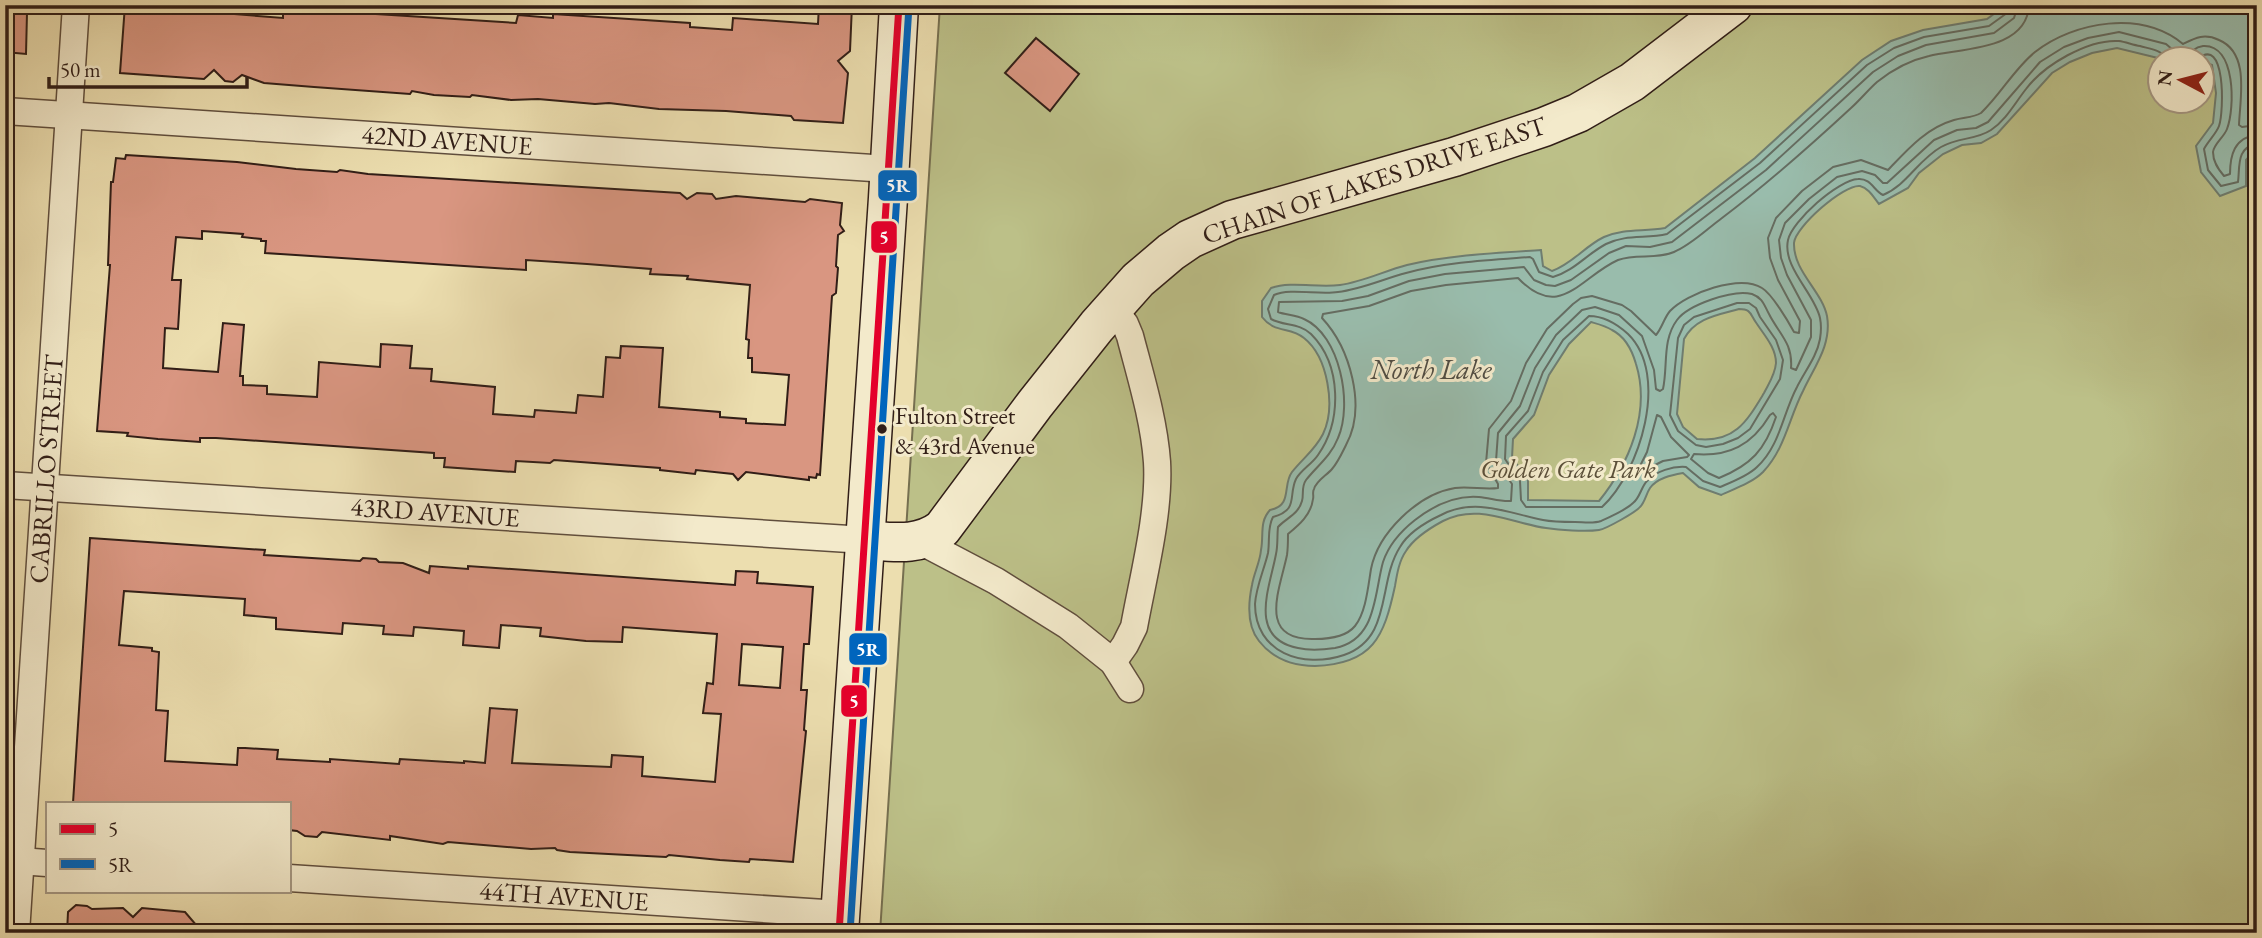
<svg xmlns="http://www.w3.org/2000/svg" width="2262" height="938" font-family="'EB Garamond',serif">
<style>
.green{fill:#bcc088;stroke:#766f50;stroke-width:2;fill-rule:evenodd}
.water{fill:#99bcac;stroke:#6f7d70;stroke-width:2;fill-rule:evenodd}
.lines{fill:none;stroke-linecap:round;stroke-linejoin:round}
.shore{stroke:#656d62;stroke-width:2}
.building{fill:#d99681;stroke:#311e17;stroke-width:2;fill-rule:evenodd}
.street-casing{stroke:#604e3d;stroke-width:29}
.secondary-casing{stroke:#311e17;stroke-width:41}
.street{stroke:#f3eacb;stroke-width:26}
.secondary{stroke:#f3eacb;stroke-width:38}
.bus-1-casing{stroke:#f3eacb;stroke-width:12}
.bus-2-casing{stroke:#f3eacb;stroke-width:12}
.bus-1{stroke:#e4002b;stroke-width:7}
.bus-2{stroke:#0065bd;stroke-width:7}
.bus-dot{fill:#311e17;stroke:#f3eacb;stroke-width:2.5}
.labels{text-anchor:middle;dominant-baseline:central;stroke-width:6;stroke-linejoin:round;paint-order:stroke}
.bus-label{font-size:24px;fill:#311e17;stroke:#f3eacb;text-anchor:start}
.street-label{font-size:26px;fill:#311e17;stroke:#f3eacb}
.park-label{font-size:26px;font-style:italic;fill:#5b4f39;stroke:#f3eacb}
.water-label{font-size:28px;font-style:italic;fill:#504d44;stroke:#f3eacb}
.line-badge{stroke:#f3eacb;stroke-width:2.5}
.badge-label{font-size:19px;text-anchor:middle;font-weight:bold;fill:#fff}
</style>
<rect width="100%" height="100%" fill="#ecdeaf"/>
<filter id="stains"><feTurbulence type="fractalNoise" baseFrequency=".00286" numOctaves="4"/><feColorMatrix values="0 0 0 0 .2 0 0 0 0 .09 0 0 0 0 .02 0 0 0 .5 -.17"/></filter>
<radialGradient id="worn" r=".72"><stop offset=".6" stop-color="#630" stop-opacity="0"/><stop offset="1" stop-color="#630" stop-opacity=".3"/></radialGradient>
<path class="green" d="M940 5H2257V933H880ZM2160 60H2202V102H2160Z"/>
<path class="water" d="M2006 5H2257V148L2246 160V186L2220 196 2201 172 2196 146 2213 123 2216 93 2212 65 2194 58 2162 59 2117 48 2092 53 2070 62 2052 73 1997 134 1981 143 1962 145 1943 154 1919 173 1908 188 1879 204C1874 198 1869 188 1860 186 1844 184 1795 227 1794 243 1793 271 1822 291 1827 316 1832 345 1814 367 1803 391 1789 418 1785 449 1763 472 1752 483 1734 489 1721 495L1699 487 1683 473C1672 475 1657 478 1650 488 1646 494 1645 502 1640 507 1636 512 1606 529 1599 530 1585 532 1559 530 1546 528 1510 523 1478 503 1443 521 1430 528 1414 538 1406 551 1399 561 1397 574 1395 586 1384 637 1373 664 1315 666 1292 666 1273 659 1259 641 1247 626 1248 604 1252 585 1254 573 1260 562 1261 550 1264 535 1259 522 1270 510 1293 506 1282 485 1292 472 1303 458 1315 450 1323 434 1336 407 1328 357 1304 338 1290 326 1275 334 1262 317V301L1271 288C1292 281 1317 288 1340 285 1363 282 1384 271 1407 265 1451 255 1496 253 1541 250L1543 266 1552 271C1572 264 1585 246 1604 237 1625 228 1643 232 1665 228L1755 158 1862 60 1891 41 1923 30 1987 19ZM1739 309C1752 309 1750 315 1757 324 1765 336 1776 348 1776 363 1775 375 1769 383 1764 393 1747 421 1735 443 1697 439L1683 427 1677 414 1684 339C1695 318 1717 315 1739 309ZM1591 322C1598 324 1606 326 1612 330 1626 337 1632 350 1636 364 1651 412 1629 464 1599 501L1528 500V479L1512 458 1513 439 1534 415 1549 375 1569 344Z"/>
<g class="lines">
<g class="shore">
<path d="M2009 5 2007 13 1989 26 1924 37 1894 48 1867 65 1760 163 1667 234C1646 239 1626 234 1606 244 1587 254 1574 271 1553 277L1539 272 1533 259 1530 257C1489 260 1446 262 1406 273 1383 279 1362 289 1338 292 1319 295 1290 288 1274 295L1268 309 1271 319C1284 326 1300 323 1311 334 1342 365 1342 421 1318 455 1312 464 1301 470 1296 479 1288 496 1299 510 1273 517 1267 528 1270 540 1268 553 1264 570 1256 587 1255 604 1255 653 1303 669 1344 655 1393 638 1377 583 1400 547 1408 533 1426 522 1441 515 1475 497 1508 513 1543 520 1553 522 1564 522 1575 522 1583 522 1593 524 1601 521 1610 517 1626 510 1633 503 1640 498 1641 487 1647 481 1656 471 1673 466 1686 467L1703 481 1720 487C1732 482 1748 476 1757 467 1780 446 1783 413 1797 387 1805 371 1817 356 1820 339 1821 333 1821 323 1820 318 1815 294 1782 267 1788 240 1792 221 1838 180 1858 179 1871 178 1874 191 1883 195 1907 185 1918 160 1941 147 1959 137 1976 140 1991 130 2006 120 2015 103 2026 89 2044 65 2088 39 2119 41 2126 42 2133 45 2140 46 2150 49 2163 50 2167 60"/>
<path d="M2018 5 2014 18 1994 33 1926 45 1898 56 1873 72 1766 170 1672 242 1650 247 1626 246 1609 253 1571 280 1555 286 1546 285 1534 280 1524 267 1445 274 1409 281 1368 296 1342 301 1279 302 1278 312C1286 315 1296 315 1304 319 1340 335 1353 404 1338 438 1331 456 1317 466 1306 480 1301 487 1304 494 1302 501 1298 515 1286 518 1278 527 1277 536 1278 546 1276 554 1270 587 1247 638 1298 648 1310 651 1322 650 1335 648 1377 640 1374 594 1383 562 1389 544 1401 531 1415 520 1433 506 1456 495 1479 497 1490 498 1501 502 1511 501L1512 484 1496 461 1498 433 1520 406 1535 368 1556 335 1582 310 1595 307 1619 315 1642 336 1654 370 1656 389 1660 391 1663 389C1668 366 1662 340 1677 320 1688 305 1733 289 1752 294 1763 298 1764 305 1769 314 1779 334 1793 343 1791 368L1796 370 1811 337V320L1787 275 1781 258 1779 240 1785 223 1809 199 1837 177 1862 171 1875 175 1883 183H1887L1934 140 1957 130 1976 128 1988 122 2040 62 2064 47 2088 38 2119 32 2166 44 2173 50 2176 60"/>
<path d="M2029 5C2027 51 1960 48 1929 56 1911 60 1892 70 1877 82 1868 90 1860 100 1851 108 1810 146 1767 184 1722 218 1707 229 1691 245 1674 252 1656 260 1636 253 1618 260 1580 277 1560 322 1518 278L1446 285 1411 291 1369 306 1323 314 1322 318C1350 348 1367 407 1346 445 1342 453 1338 462 1332 469 1327 475 1316 481 1314 489 1312 492 1314 496 1313 499 1311 515 1299 525 1288 534 1288 541 1288 548 1287 555 1280 589 1256 641 1315 639 1328 639 1346 637 1355 626 1366 612 1368 587 1371 569 1378 533 1418 494 1455 488 1469 486 1485 490 1498 488V484L1486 463 1489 429 1511 401 1526 363 1547 329 1573 304 1581 298 1592 296 1622 305 1631 311 1656 335C1662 328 1664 318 1670 311 1687 293 1740 274 1762 288 1772 294 1788 321 1794 332L1799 333 1800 321 1778 280 1770 258 1768 238 1776 218 1802 191 1833 167 1861 160 1888 170C1907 150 1926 128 1954 120 1964 117 1972 118 1981 113 2001 94 2014 69 2035 52 2075 21 2142 10 2183 44 2195 38 2204 33 2219 40 2250 53 2240 98 2239 125L2242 127 2257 125"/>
<path d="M2187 60C2190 52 2195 47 2203 46 2236 44 2235 108 2227 129 2224 137 2214 144 2213 152 2213 162 2218 169 2224 176L2230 174C2230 156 2234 137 2257 135"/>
<path d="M2197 60C2226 33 2224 112 2219 126 2216 134 2208 141 2204 149L2208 170 2221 186 2238 182C2240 167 2236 147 2257 144"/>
<polygon points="1737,303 1749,303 1756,308 1760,317 1776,340 1783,360 1780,379 1750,429 1738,438 1723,444 1706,447 1696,445 1678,431 1670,415 1678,338 1684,325 1694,317"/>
<path d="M1589 316C1604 316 1617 324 1628 334 1670 375 1640 472 1602 507H1526L1521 500 1520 481 1505 459 1506 436 1528 411 1543 372 1563 340Z"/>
<path d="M1773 413 1776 417C1765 450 1751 465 1719 478L1708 473 1691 459 1694 454C1729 457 1752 445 1770 415Z"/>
<polygon points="1657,415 1661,417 1671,437 1689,455 1687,457 1663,461 1641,472 1639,468 1647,452"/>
</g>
</g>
<g class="building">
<polygon points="125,5 185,5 185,10 283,18 283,9 306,10 307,5 329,5 329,11 516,23 518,15 553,18 553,14 690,23 690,27 732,30 733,18 818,24 819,5 852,5 850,51 838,61 848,73 843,123 794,120 791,116 726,111 659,109 609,103 595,104 538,99 511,100 472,95 470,97 434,95 412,91 410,94 314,87 264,83 242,75 233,82 225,81 214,70 204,79 120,73"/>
<polygon points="5,12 27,13 26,54 5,52"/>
<polygon points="1036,38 1079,74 1050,111 1005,73"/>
<path d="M126 155 237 162 296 169 337 172 340 170 368 174 680 193 687 199 697 193 712 194 716 199 736 196 805 202 810 199 842 203 840 225 844 231 838 235 836 266 838 268 836 293 832 296 820 475 817 474 816 478 809 477V480L746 472 738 480 733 474 696 470 695 474 660 470V468L554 460 550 463 516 461 515 472 444 467 445 458H434V453L216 438H200V442L158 439 127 436 128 433 97 431 110 265H108L111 182H113L116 158 125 159ZM202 231 243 234 242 237 261 239V241H266L265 253 526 270V260L587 264 651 269 650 274 688 276 687 279 750 285 746 339 749 340 748 358H752V372L789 375 785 425 746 423V419L720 417V412L659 407 663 348 621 346 620 358 606 357 603 397 578 395 576 413 535 410 534 417 493 414 495 387 431 381 432 369 410 368 412 346 381 344 380 367 319 362 317 397 267 394V386L243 385V376H240L244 325 223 323 218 372 163 368 165 328 178 329 181 280H172L176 237 202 239Z"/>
<path d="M90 538 265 550 264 555 360 561 363 558 376 559 379 562 403 563 429 573 430 566 468 569V566L735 585 736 571 758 572 757 583 813 587 809 644H804L801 690H807L804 730 806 731 793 862 750 859 749 862 720 860 669 855 666 857 570 852 557 850 555 848 531 849 448 842 443 844 390 836V840L322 832 317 837 305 836 297 831 289 830V803H73ZM124 591 245 599 244 615 276 618V629L342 634 343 623 384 626 383 634 413 636 414 627 464 631 463 645 499 648 501 625 541 628 540 636 586 641 622 642 623 627 717 634 713 684 707 683 703 713 721 714 715 782 642 776 643 757 612 755 611 767 512 763 517 710 490 708 485 763 464 761V763L400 759 399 764 330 759V762L277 759 278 750 245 748H238L237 765 165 761 168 711 156 710 159 652 152 651V648L119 645ZM742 644 783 647 780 688 739 685Z"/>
<polygon points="76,905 87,906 92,909 123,908 133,917 142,908 185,912 203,933 67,933 68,912"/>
</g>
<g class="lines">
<defs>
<g id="street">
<polyline points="5,111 888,169"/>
<path d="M1113 308 1125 324 1130 336C1141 378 1154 420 1157 462 1160 513 1143 577 1134 627L1125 645 1113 662"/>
<polyline points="5,485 865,540"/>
<polyline points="920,541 996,581 1068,626 1113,662 1130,689"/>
<polyline points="5,860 47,863"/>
<polyline points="289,878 840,914"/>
<polyline points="16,933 76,5"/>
</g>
<g id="secondary">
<path d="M865 540C893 542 918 547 942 529L1035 404 1097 326 1138 280 1171 252 1190 239 1232 220 1454 157 1544 127 1578 113 1632 82 1733 5"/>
<polyline points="839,933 888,198 899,5"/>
</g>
</defs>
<use href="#street" class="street-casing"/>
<use href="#secondary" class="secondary-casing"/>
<use href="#street" class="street"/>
<use href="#secondary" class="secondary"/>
<defs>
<polyline id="bus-1" points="839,933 899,5"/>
<polyline id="bus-2" points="850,933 909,6"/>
</defs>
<use href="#bus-1" class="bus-1-casing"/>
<use href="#bus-2" class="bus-2-casing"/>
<use href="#bus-1" class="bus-1"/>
<use href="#bus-2" class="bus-2"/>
</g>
<circle class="bus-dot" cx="882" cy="429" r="6"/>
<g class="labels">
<g class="bus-label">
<text x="895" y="415">Fulton Street<tspan x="895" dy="30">&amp; 43rd Avenue</tspan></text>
</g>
<g class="street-label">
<text transform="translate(447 140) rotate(4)">42ND AVENUE</text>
<text transform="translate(1374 180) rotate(-18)">CHAIN OF LAKES DRIVE EAST</text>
<text transform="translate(46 469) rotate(-86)">CABRILLO STREET</text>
<text transform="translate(435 512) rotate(4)">43RD AVENUE</text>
<text transform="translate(564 896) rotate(4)">44TH AVENUE</text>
</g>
<g class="park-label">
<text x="1568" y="469">Golden Gate Park</text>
</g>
<g class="water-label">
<text x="1431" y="369">North Lake</text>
</g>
</g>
<g class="line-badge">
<rect x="877" y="169" width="41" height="33" rx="7" fill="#0065bd"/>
<rect x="870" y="220" width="28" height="34" rx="7" fill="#e4002b"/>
<rect x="848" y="632" width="40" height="34" rx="7" fill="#0065bd"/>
<rect x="840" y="684" width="28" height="34" rx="7" fill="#e4002b"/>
</g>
<g class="badge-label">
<text x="898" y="192">5R</text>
<text x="884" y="244">5</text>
<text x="868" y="656">5R</text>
<text x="854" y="708">5</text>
</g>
<rect width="2262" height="938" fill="none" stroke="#ecdeaf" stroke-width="28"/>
<rect x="7" y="7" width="2248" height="924" fill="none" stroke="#311e17" stroke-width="3.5"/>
<rect x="14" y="14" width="2234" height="910" fill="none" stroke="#311e17" stroke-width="2"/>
<rect x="46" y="802" width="245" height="91" fill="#f3eacb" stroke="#a59883" stroke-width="2"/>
<rect x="60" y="824" width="35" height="10" fill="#e4002b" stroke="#a59883" stroke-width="2"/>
<text x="108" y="836" font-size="21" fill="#311e17">5</text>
<rect x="60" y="859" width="35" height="10" fill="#0065bd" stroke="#a59883" stroke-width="2"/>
<text x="108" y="872" font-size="21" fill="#311e17">5R</text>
<g transform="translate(2181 80) rotate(277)"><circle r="33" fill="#f3eacb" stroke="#a59883" stroke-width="2"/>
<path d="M0-5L12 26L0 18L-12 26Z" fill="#8f2418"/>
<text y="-10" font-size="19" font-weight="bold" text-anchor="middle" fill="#311e17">N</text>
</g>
<path d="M49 77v10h198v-10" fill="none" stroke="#311e17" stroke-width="3.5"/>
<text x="60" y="77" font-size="21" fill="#311e17" stroke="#f3eacb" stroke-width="5" paint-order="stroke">50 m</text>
<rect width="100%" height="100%" filter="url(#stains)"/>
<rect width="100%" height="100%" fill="url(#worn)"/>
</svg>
